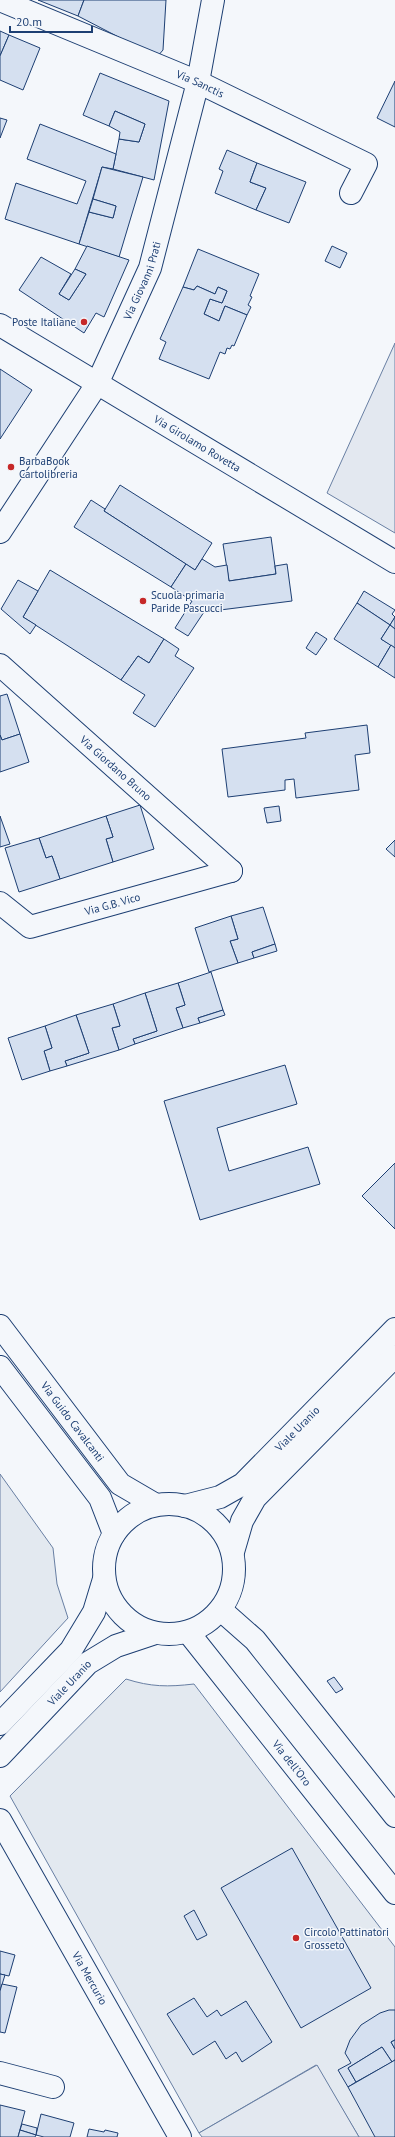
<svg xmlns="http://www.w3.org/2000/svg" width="395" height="2137" font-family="'PT Sans',sans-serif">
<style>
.green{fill:#e3e9f0;stroke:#687fa3}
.parking{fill:#e3e8f0;stroke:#687fa3}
.building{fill:#d5e0f0;stroke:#1d3f73}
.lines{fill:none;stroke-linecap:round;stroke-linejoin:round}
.street-casing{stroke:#1d3f73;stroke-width:24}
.primary-casing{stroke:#1d3f73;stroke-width:24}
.street{stroke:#f4f7fb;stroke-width:22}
.primary{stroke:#f4f7fb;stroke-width:22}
.poi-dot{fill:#c62828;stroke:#f4f7fb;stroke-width:1.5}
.labels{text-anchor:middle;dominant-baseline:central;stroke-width:3;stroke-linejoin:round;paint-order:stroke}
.street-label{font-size:11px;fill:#1d3f73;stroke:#f4f7fb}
.poi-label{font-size:11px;fill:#1d3f73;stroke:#f4f7fb;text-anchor:start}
</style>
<rect width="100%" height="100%" fill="#f4f7fb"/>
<g class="green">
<polygon points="0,1474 53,1548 57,1584 68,1618 0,1692"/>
<path d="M126 1679C151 1687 168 1687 194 1684L395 1947V2137H359L316 2065 199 2133 10 1796Z"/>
</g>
<g class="parking">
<polygon points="395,343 395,533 327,493"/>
<polygon points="317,2065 359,2137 202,2137 199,2133"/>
</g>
<g class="building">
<polygon points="38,0 84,0 78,16"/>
<polygon points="84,0 166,0 163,50 157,57 78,16"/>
<polygon points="0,31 9,35 0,56"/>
<polygon points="9,35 40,48 23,90 0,80 0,56"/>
<polygon points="100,73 169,101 154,180 113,169 119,139 139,142 145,124 115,111 109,126 83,115"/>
<polygon points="395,81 395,127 377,118"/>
<polygon points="115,111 145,124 139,142 119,139 120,132 109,126"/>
<polygon points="0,118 7,120 0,138"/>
<polygon points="40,124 116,154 113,169 102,167 79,244 5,219 16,183 77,204 86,181 27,159"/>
<polygon points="227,150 257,163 250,182 266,188 256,210 215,193 223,171 219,169"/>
<polygon points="257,163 306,182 289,223 256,210 266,188 250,182"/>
<polygon points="102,167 143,177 119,257 79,244 89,212 113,218 116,206 93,199"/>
<polygon points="93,199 116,206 113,218 89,212"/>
<polygon points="87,246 129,260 104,317 96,313 84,333 19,290 41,257 71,274 59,294 69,300 86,274 75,269"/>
<polygon points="332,246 347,253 340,268 325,261"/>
<polygon points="198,249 259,274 250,296 252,297 248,305 251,307 247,315 225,306 219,321 204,314 210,299 222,303 227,291 218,287 215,294 197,286 194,290 183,287"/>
<polygon points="75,269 86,274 69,300 59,294"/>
<polygon points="197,286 215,294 218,287 227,291 222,303 210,299 204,314 219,321 225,306 247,315 234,346 232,345 230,349 227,348 225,354 220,352 209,379 159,359 166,342 160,339 183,287 194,290"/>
<polygon points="0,369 32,390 0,439"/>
<polygon points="120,485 212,543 195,570 104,511"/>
<polygon points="91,500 105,509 104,511 186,564 171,587 74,527"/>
<polygon points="271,537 276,574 229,581 223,544"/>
<polygon points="202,559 215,567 227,565 229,581 276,574 275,566 287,564 292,601 204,612 188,636 175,628 192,601 171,587 186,564 195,570"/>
<polygon points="50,570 164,639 149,663 138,656 121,680 23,617"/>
<polygon points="18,580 38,591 23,617 36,625 30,634 1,609"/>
<polygon points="364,591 395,610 392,614 395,617 390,625 357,603"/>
<polygon points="357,603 390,625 381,639 391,645 378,667 334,639"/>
<polygon points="395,617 395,629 390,625"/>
<polygon points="390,625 395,629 395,648 381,639"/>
<polygon points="316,632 327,639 316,655 306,648"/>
<polygon points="164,639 179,649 175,656 194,668 155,727 133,713 145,695 121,680 138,656 149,663"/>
<polygon points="391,645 395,648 395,678 378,667"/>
<polygon points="7,694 20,734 2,740 0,735 0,696"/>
<polygon points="367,725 370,753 355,755 359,790 296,798 294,779 285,780 285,790 228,797 222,749 306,738 305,733"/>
<polygon points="20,734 29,762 0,772 0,735 2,740"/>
<polygon points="140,805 154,849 113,862 106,839 113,837 106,816"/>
<polygon points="279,806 281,821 267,823 264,808"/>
<polygon points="0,816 10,844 0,847"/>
<polygon points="106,816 113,837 106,839 113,862 60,879 52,856 46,858 39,838"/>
<polygon points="39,838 46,858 52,856 60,879 19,892 5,848"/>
<polygon points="395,840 395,857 386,849"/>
<polygon points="263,907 275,944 252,952 254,958 238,963 230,941 238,939 231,916"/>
<polygon points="231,916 238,939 230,941 238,963 209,972 195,928"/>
<polygon points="275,944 277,951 254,958 252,952"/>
<polygon points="211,972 223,1010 198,1018 200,1023 183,1028 176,1008 185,1005 178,983"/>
<polygon points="178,983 185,1005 176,1008 183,1028 135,1044 133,1039 157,1031 145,993"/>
<polygon points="145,993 157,1031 133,1039 135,1044 119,1050 112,1028 120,1026 113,1004"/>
<polygon points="113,1004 120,1026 112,1028 119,1050 67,1066 65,1061 89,1053 76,1015"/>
<polygon points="223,1010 225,1015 200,1023 198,1018"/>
<polygon points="76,1015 89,1053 65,1061 67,1066 50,1071 44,1051 52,1048 45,1026"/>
<polygon points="45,1026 52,1048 44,1051 50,1071 22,1080 8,1038"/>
<polygon points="285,1065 297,1104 217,1128 229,1171 308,1147 320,1184 200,1220 164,1101"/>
<polygon points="395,1163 395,1229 362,1196"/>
<polygon points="334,1677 343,1689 336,1693 327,1681"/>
<polygon points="292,1848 371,1988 301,2028 221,1888"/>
<polygon points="194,1910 207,1935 197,1940 184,1916"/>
<polygon points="0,1951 15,1955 9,1976 0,1974"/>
<polygon points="0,1974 5,1975 0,1991"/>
<polygon points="2,1984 17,1987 5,2033 0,2032 0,1991"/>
<polygon points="194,1998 207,2017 217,2010 221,2016 246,2001 272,2042 242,2062 236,2052 226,2059 215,2041 193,2055 167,2014"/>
<polygon points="389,2010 395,2010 395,2040 391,2042 395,2049 395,2060 392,2062 382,2047 348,2068 356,2082 348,2087 338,2070 351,2063 345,2053 350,2040 361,2025 380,2013"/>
<polygon points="395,2040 395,2049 391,2042"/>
<polygon points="382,2047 392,2062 356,2082 348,2068"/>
<polygon points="395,2060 395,2137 375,2137 348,2087"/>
<polygon points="0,2105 25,2111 18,2137 0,2137"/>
<polygon points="41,2114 74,2123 70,2137 44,2137 36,2135"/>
<polygon points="22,2124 37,2128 36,2135 20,2130"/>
<polygon points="89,2129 104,2132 105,2130 118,2133 117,2137 87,2137"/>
<polygon points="20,2130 36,2135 35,2137 18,2137"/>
</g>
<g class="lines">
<defs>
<g id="street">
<path id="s1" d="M0 0 198 82 366 164 351 193"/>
<path id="s2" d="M0 325 395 562"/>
<path id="s3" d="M0 532 97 384 150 268 198 82 213 0"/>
<path id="s4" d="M0 665 231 871"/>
<path id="s5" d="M0 903 30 927 231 871"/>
<path id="s6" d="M0 1326 120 1484 156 1505"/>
<polyline points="0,1367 100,1498 114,1534"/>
<polyline points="221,1610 255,1640 395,1816"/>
<path id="s7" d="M188 1632 395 1893"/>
<path id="s8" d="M0 1820 180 2137"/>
<polyline points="0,2073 53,2087"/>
</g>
<g id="primary">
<circle cx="169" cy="1569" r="65"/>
<path id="s9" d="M185 1506 220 1497 243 1484 395 1329"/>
<polyline points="233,1552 242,1521 255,1498 395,1356"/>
<polyline points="0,1724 71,1650 94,1612 104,1579"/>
<path id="s10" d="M0 1756 88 1663 116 1646 155 1633"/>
</g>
</defs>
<use href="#street" class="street-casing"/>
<use href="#primary" class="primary-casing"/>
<use href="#street" class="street"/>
<use href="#primary" class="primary"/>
</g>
<g class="poi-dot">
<circle cx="84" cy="322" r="4"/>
<circle cx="11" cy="467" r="4"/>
<circle cx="143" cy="601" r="4"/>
<circle cx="296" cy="1938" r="4"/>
</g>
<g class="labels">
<g class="street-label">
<text stroke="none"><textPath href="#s1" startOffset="217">Via Sanctis</textPath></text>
<text stroke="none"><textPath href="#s3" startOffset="290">Via Giovanni Prati</textPath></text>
<text stroke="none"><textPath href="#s2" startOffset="230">Via Girolamo Rovetta</textPath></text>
<text stroke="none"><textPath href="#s4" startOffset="155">Via Giordano Bruno</textPath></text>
<text stroke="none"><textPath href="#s5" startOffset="124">Via G.B. Vico</textPath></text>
<text stroke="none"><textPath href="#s6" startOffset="120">Via Guido Cavalcanti</textPath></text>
<text stroke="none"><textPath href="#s9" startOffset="140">Viale Uranio</textPath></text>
<text stroke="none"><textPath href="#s10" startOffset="101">Viale Uranio</textPath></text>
<text stroke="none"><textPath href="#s7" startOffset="167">Via dell'Oro</textPath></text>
<text stroke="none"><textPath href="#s8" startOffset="182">Via Mercurio</textPath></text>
</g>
<g class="poi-label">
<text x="76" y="322" text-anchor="end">Poste Italiane</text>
<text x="19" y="461">BarbaBook<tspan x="19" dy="13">Cartolibreria</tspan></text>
<text x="151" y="595">Scuola primaria<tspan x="151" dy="13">Paride Pascucci</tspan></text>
<text x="304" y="1932">Circolo Pattinatori<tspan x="304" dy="13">Grosseto</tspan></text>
</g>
</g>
<path d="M10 26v6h82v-6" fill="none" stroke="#1d3f73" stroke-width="2"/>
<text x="16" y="26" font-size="12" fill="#1d3f73" stroke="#f4f7fb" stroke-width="3" paint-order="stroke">20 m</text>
</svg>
